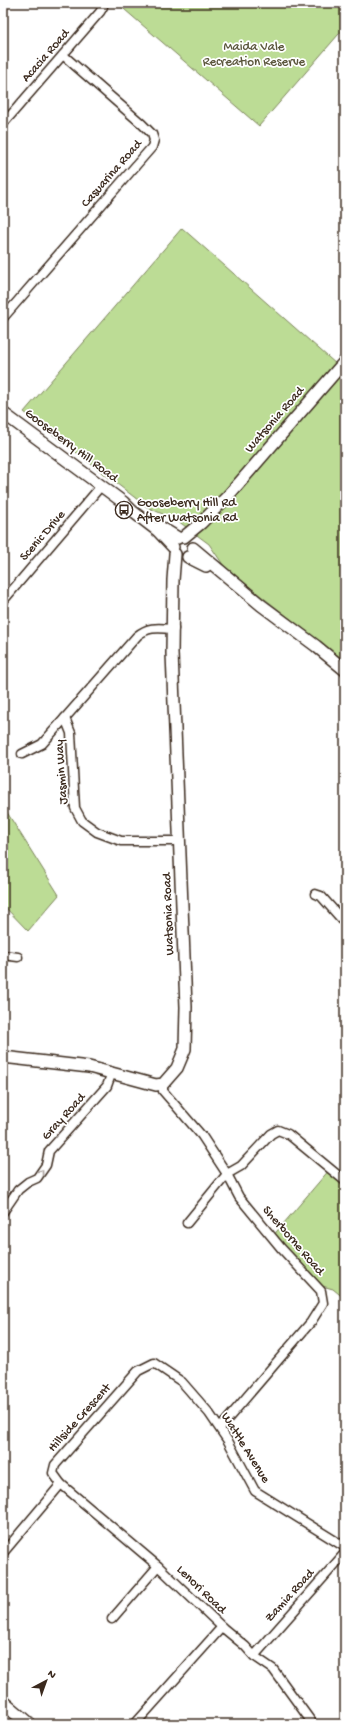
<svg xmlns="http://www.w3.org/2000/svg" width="348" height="1727" font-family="'Gochi Hand',sans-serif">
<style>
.green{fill:#bcdc95;stroke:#7c835a}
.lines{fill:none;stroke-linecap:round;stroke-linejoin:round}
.street-casing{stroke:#3b2a1e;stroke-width:11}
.secondary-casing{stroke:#3b2a1e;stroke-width:14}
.primary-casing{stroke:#3b2a1e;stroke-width:16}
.street{stroke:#fff;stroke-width:8}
.secondary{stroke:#fff;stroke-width:11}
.primary{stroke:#fff;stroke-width:13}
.oneway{stroke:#a79f9a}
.labels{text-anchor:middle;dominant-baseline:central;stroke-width:3.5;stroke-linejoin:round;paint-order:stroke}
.park-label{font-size:13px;fill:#5b563c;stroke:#fff}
.street-label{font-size:13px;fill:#3b2a1e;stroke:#fff}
.poi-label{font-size:13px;fill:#3b2a1e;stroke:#fff;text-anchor:start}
</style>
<rect width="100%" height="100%" fill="#fff"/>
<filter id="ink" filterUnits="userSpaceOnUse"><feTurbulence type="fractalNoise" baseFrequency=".025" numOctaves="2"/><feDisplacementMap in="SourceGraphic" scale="8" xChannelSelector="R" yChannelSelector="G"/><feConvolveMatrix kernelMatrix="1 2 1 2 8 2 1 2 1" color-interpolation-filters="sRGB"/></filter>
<g filter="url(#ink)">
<g class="green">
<polygon points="117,3 345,3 345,27 259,126"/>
<polygon points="182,228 345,372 345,661 226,569 209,544 178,521 147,507 24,412"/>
<polygon points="3,806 59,895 28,931 3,905"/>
<polygon points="330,1169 345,1181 345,1299 333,1289 315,1284 272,1237"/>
</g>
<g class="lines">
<defs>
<g id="street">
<polyline points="3,124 100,12 103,7 101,3"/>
<polyline points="3,318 145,155 152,147 154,140 152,134 142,124 63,55"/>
<polyline points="3,601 101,486"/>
<path d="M174 629C158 628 149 626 137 636L65 718 71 733 75 808 82 821 97 832 121 841H180"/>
<polyline points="22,754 42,744 65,718"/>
<polyline points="315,894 321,896 345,923"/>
<polyline points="3,955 18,957"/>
<polyline points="163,1084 163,1091 202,1136 227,1174 239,1197 281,1248 321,1291 323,1303 311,1322 220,1428"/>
<polyline points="3,1212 18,1190 28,1182 37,1178 46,1165 49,1151 107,1086 112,1072"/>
<polyline points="187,1223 227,1174 241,1166 271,1134 278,1130 288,1134 345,1181"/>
<polyline points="61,1484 158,1566 222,1627 245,1646 254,1656 273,1669 313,1724"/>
<polyline points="3,1553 61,1484 53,1473 55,1465 138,1371 154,1363 182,1382 209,1413 228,1441 255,1491 345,1547"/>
<polyline points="112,1619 158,1566"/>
<polyline points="254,1656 345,1553"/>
<polyline points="135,1724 222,1627"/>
</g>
<g id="secondary">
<polyline points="3,413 123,502 132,511 158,531 173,547"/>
<polyline points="160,527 178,538"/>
<polyline points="184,537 201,523 227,497 345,361"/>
<polyline points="193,548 261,605 316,646 345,670"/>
<polyline points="188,557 206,566"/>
<polyline points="3,1057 89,1067 156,1085 163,1084 177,1068 185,1049 186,1007 172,653 173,580 175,554"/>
</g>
<polyline id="primary" points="3,1702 29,1724"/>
</defs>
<use href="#street" class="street-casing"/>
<use href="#secondary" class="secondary-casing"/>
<use href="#primary" class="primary-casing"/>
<use href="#street" class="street"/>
<use href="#secondary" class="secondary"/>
<use href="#primary" class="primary"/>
</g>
<defs><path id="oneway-chevron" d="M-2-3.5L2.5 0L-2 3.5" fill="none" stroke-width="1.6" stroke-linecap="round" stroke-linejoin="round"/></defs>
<use class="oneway" href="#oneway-chevron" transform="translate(41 1172) rotate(-53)"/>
</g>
<defs>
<symbol id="bus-ring" viewBox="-11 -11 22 22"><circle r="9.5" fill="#fff" stroke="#3b2a1e" stroke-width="1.5"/><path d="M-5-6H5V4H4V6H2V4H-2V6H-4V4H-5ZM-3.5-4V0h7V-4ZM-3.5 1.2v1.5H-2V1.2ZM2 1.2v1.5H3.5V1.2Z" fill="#3b2a1e"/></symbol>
</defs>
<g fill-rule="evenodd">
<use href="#bus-ring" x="114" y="500" width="20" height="20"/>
</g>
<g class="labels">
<g class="park-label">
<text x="254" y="47">Maida Vale<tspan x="254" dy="15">Recreation Reserve</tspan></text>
</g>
<g class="street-label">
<text transform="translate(46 56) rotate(-49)">Acacia Road</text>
<text transform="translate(112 174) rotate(-49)">Casuarina Road</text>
<text transform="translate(275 420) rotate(-49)">Watsonia Road</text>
<text transform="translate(71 446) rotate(37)">Gooseberry Hill Road</text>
<text transform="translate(43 536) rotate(-49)">Scenic Drive</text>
<text transform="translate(62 772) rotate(-94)">Jasmin Way</text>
<text transform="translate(169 914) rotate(-92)">Watsonia Road</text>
<text transform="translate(64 1117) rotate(-48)">Gray Road</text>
<text transform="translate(293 1241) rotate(49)">Sherborne Road</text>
<text transform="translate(80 1418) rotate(-48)">Hillside Crescent</text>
<text transform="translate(245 1448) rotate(58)">Wattle Avenue</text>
<text transform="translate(201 1590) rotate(44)">Lenori Road</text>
<text transform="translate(290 1596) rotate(-48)">Zamia Road</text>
</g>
<g class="poi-label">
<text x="137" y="503">Gooseberry Hill Rd<tspan x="137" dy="15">After Watsonia Rd</tspan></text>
</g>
</g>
<rect width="348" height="1727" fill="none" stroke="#fff" stroke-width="16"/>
<rect x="8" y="8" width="332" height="1711" fill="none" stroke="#3b2a1e" stroke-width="1.5" filter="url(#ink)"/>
<g transform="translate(46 1681) rotate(41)" stroke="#ffffff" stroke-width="3" paint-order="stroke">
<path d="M0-3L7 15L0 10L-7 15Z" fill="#3b2a1e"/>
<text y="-6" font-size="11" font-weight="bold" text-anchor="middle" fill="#3b2a1e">N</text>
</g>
</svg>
